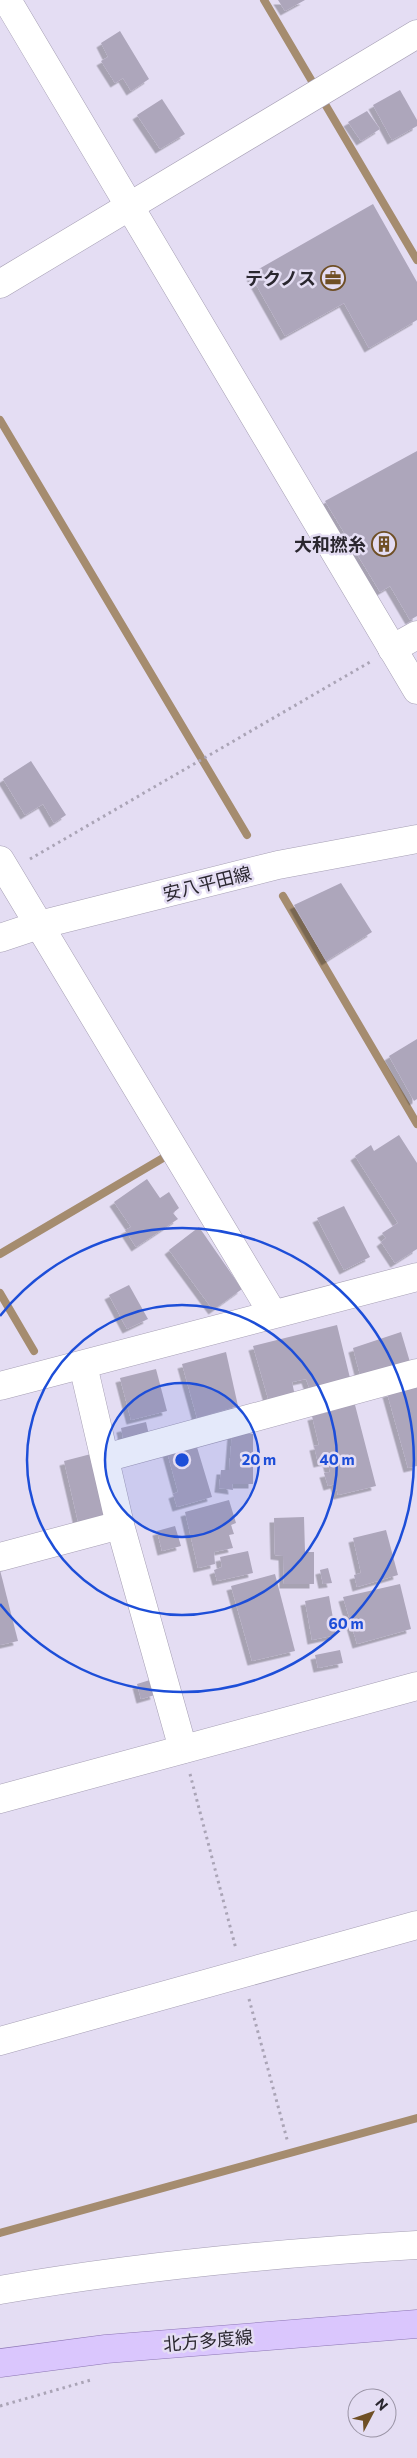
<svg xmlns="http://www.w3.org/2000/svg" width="417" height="2458" font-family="Commissioner,'Noto Sans JP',sans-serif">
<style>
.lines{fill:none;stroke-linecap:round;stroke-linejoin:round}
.stream{stroke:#a58c6f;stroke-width:8}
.building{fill:#ada6bb;filter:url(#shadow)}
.minor-casing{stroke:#a69fb4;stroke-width:29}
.tertiary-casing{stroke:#a69fb4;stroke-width:29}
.secondary-casing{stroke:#a69fb4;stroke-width:29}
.primary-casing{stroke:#8d76b4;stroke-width:29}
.path{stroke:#aaa4b6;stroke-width:3;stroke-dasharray:2.5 4;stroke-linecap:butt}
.minor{stroke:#fff;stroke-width:28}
.tertiary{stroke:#fff;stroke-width:28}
.secondary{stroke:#fff;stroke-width:28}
.primary{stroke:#dac6fd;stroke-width:28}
.ring{fill:none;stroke:#1d4ed8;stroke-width:2.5}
.labels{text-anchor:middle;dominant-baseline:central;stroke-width:5;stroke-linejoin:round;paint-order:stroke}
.poi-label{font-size:18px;font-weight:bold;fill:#2a272f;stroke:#e4ddf3;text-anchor:end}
.street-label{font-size:18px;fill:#2a272f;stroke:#e4ddf3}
.centre{fill:#1d4ed8;stroke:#e4ddf3;stroke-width:2.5}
.ring-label{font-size:15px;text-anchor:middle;font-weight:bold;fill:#1d4ed8;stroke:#e4ddf3;stroke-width:5;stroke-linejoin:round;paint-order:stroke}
</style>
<defs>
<filter id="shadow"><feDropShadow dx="-4.5" dy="4.5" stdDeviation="0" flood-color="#0004"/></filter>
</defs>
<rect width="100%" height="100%" fill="#e4ddf3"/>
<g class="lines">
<g class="stream">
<polyline points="264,0 313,83"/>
<polyline points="322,99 417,260"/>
<polyline points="0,420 247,835"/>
<polyline points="283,896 417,1124"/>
<polyline points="0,1254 163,1158"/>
<polyline points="0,1293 34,1351"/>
<polyline points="0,2233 417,2118"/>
</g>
</g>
<g class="building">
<polygon points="278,0 305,0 285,11"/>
<polygon points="120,31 149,79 131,91 123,78 115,83 101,61 108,57 101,43"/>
<polygon points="400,90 417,120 417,126 392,140 373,105"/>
<polygon points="162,99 185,134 160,149 137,115"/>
<polygon points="367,111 380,129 361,141 348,122"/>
<polygon points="373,204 417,282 417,320 369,348 344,303 285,336 250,274"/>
<polygon points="417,451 417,616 410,620 390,586 380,592 325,501"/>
<polygon points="31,761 66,815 54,823 43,804 25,815 3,779"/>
<polygon points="341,883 372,932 326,961 294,905"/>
<polygon points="417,1039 417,1099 414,1101 389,1056"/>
<polygon points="399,1135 417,1163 417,1249 395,1263 381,1242 386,1238 382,1233 398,1223 355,1156 371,1145 374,1151"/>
<polygon points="147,1179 160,1198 169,1192 179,1208 173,1213 178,1219 136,1247 125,1230 131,1227 114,1202"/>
<polygon points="344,1206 370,1257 344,1270 317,1218"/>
<polygon points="199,1227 242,1289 213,1310 169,1250"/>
<polygon points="129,1285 148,1319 127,1329 109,1295"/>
<polygon points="337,1325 350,1378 310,1390 306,1379 292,1382 295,1396 269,1402 253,1346"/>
<polygon points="401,1332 410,1362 360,1375 353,1348"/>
<polygon points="226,1352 238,1406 197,1418 182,1364"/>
<polygon points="156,1369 167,1411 131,1420 120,1378"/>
<polygon points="417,1385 417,1466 408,1468 387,1393"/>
<polygon points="354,1401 376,1486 338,1495 335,1484 328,1486 324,1473 330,1472 327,1461 318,1463 314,1446 319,1445 312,1416 337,1410 336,1406"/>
<polygon points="146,1422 149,1435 124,1443 121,1428"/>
<polygon points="232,1433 253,1434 253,1484 232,1484 233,1490 219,1488 221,1470 229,1470"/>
<polygon points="196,1444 212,1497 177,1507 173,1494 178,1492 167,1452"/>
<polygon points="91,1454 107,1518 79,1526 64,1461"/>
<polygon points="229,1500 236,1523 231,1525 234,1534 229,1535 233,1548 214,1552 215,1564 198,1568 185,1512"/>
<polygon points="304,1517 305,1552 314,1552 314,1584 284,1584 283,1556 275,1555 274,1518"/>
<polygon points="175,1526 181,1546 162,1551 157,1531"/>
<polygon points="386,1530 398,1575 357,1587 354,1575 361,1573 353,1538"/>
<polygon points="248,1551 253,1573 217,1581 214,1570 222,1567 220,1557"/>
<polygon points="328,1568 332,1583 323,1584 320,1570"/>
<polygon points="0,1570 18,1641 0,1645"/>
<polygon points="275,1574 295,1651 252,1661 231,1586"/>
<polygon points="400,1584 411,1629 357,1644 343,1597"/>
<polygon points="329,1596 336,1635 312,1640 305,1601"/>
<polygon points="340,1650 343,1663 318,1668 315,1655"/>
<polygon points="150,1680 155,1695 141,1699 137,1684"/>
</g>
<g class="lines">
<defs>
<g id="minor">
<polyline points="0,284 417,34"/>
<polyline points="392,649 417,635"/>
<polyline points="0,860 273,1314"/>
<polyline points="83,1365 120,1525 183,1749"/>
<polyline points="105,1458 417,1373"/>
<polyline points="0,1557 120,1525"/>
<polyline points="0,1799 417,1686"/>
<polyline points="0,2041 417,1925"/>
<path d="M0 2290C138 2266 277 2253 417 2245"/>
</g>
<g id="tertiary">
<polyline points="7,0 417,690"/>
<polyline points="0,1386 417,1277"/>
</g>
<polyline id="secondary" points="0,938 39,925 278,865 417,839"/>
<polyline id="primary" points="0,2363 106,2349 417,2324"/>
</defs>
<use href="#minor" class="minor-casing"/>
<use href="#tertiary" class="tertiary-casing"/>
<use href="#secondary" class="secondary-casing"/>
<use href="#primary" class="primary-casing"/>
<g class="path">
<polyline points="30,859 370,662"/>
<polyline points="190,1774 236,1949"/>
<polyline points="249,1999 288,2143"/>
<polyline points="0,2406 91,2380"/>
</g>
<use href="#minor" class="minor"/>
<use href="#tertiary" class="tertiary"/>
<use href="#secondary" class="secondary"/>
<use href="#primary" class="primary"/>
</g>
<circle cx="182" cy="1460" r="77" fill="#1d4ed8" fill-opacity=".12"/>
<g class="ring">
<circle cx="182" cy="1460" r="77"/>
<circle cx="182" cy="1460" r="155"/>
<path d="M0 1316A232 232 0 1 1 0 1604"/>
</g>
<defs>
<symbol id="office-ring" viewBox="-11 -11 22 22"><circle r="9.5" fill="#e4ddf3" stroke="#6f4f25" stroke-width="1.5"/><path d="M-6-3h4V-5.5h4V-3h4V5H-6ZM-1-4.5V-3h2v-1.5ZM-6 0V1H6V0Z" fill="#6f4f25"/></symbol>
<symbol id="building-ring" viewBox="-11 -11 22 22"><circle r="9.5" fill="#e4ddf3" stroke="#6f4f25" stroke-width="1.5"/><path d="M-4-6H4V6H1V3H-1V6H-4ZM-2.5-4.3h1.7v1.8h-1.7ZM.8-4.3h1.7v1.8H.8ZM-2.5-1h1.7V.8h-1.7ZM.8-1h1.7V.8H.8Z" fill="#6f4f25"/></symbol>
</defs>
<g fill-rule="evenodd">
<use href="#office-ring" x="319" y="264" width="28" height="28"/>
<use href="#building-ring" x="370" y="530" width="28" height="28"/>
</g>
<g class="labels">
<g class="poi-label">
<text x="316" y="278">テクノス</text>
<text x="366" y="544">大和撚糸</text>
</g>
<g class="street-label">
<text transform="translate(207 883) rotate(-14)">安八平田線</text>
<text transform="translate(208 2340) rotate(-5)">北方多度線</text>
</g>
</g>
<circle cx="182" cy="1460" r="8" class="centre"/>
<g class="ring-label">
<text x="259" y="1465">20 m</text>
<text x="337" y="1465">40 m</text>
<text x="346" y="1629">60 m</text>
</g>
<g transform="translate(372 2413) rotate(49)"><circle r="24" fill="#e4ddf3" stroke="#9a94a5"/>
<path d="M0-4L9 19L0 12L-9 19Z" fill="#6f4f25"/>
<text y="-8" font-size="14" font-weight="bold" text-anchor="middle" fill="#2a272f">N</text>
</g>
</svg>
